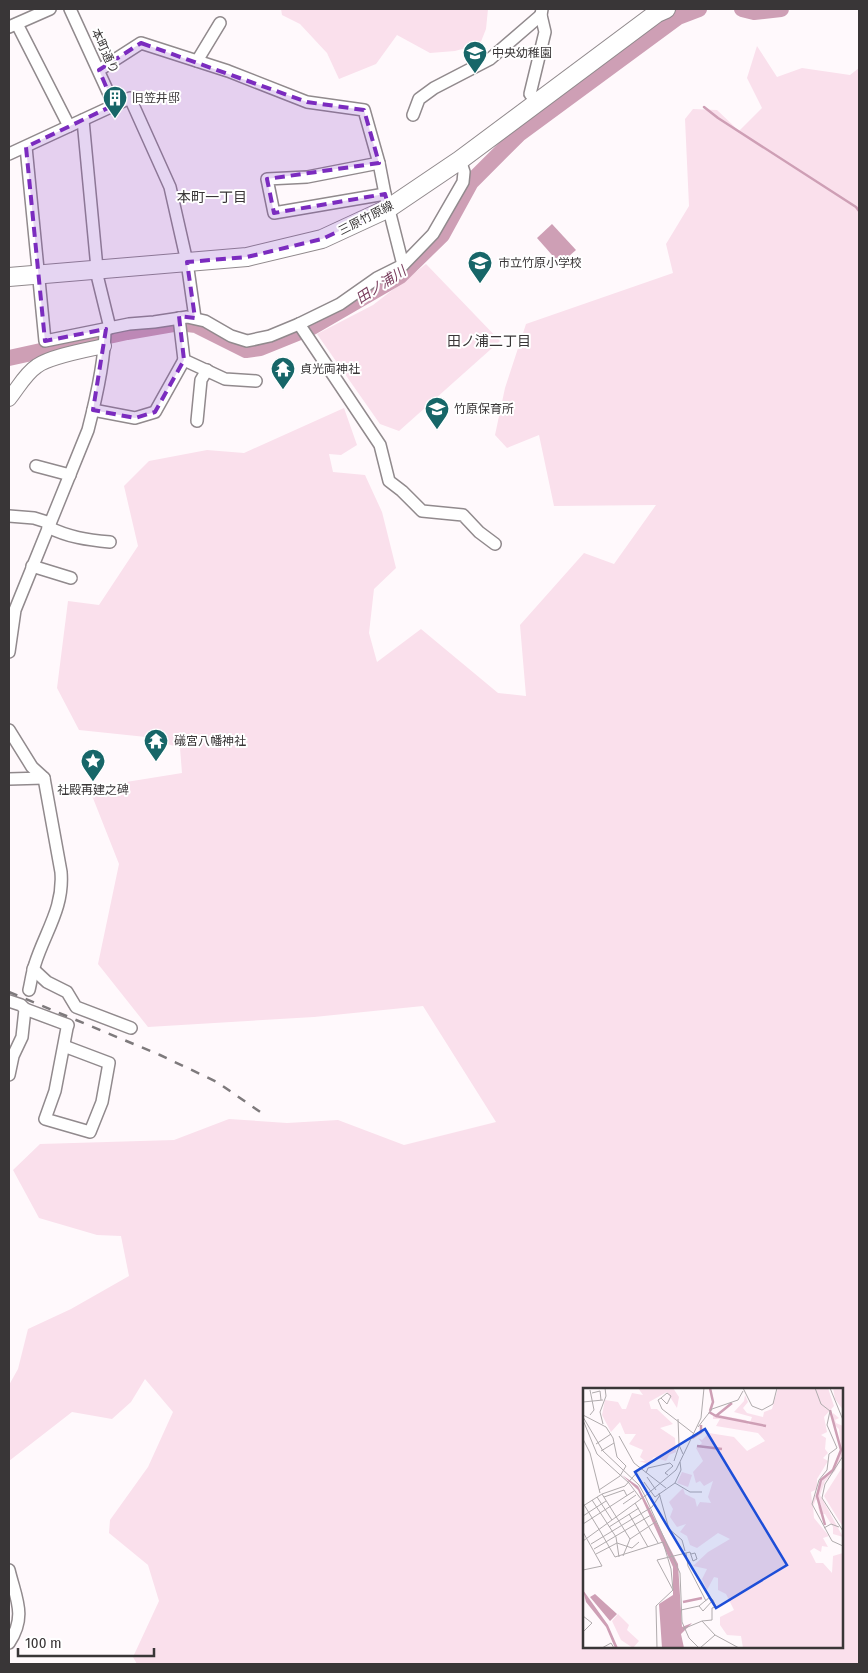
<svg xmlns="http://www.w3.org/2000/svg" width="868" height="1673" font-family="'Fira Sans Condensed','Noto Sans JP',sans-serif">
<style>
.green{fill:#fae0ec;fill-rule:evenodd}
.water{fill:#ce9fb5}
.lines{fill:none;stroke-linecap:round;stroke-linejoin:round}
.stream{stroke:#ce9fb5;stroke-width:2.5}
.river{stroke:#ce9fb5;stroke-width:16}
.minor-casing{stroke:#918a8d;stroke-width:14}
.tertiary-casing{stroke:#918a8d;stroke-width:16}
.primary-casing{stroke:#918a8d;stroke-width:20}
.minor{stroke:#fff;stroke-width:11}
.tertiary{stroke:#fff;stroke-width:14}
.primary{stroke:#fff;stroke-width:18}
.rail{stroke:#7e7a7c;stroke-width:2.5;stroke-dasharray:9 9;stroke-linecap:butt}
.marked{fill:#7b2cbf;fill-opacity:0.2;stroke:#7b2cbf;stroke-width:4;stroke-dasharray:10 6;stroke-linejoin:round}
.labels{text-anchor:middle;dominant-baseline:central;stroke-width:4;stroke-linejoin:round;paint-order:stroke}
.street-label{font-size:12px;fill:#393637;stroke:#fff}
.poi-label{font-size:12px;fill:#393637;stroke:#fff;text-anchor:start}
.neighbourhood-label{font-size:14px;fill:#393637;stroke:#fff}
.water-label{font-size:14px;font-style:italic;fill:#793d5d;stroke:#fff}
.inset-river{fill:none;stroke:#ce9fb5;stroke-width:2.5}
.inset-road{fill:none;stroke:#b0abad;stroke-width:1}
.view{fill:#1d4ed8;fill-opacity:0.15;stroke:#1d4ed8;stroke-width:2.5}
.inset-edge{fill:none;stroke:#393637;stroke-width:2.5}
</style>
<rect width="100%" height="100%" fill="#fff9fc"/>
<g class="green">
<polygon points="281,9 488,9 486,29 480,44 455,51 430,53 397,35 376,64 339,79 327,53 300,24 282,15"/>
<path d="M757 46 777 77 802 68 850 75 859 68V1664H137L133 1657 159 1601 148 1565 109 1533 110 1520 148 1467 173 1412 145 1379 131 1402 112 1419 72 1412 9 1461V1385L18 1369 28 1329 71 1309 129 1276 121 1236 97 1235 39 1218 13 1170 40 1144 174 1140 229 1119 287 1123 338 1120 404 1145 496 1122 423 1006 314 1017 148 1027 98 964 119 864 89 788 182 773 180 748 146 737 79 730 57 688 68 601 99 605 138 546 124 486 149 461 207 450 244 453 344 408 357 445 341 455 329 454 333 472 365 475 382 512 396 568 374 589 369 633 377 662 421 629 498 693 526 696 520 625 584 553 614 564 656 505 554 506 539 435 507 448 495 435 505 388 526 324 673 273 666 244 689 206 685 119 693 109 717 110 739 131 762 108 747 78ZM842 1389V1647H584V1389Z"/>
<polygon points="426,264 500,341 399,431 380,424 317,334 373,305"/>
</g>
<polygon class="water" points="552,224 576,250 560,264 537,238"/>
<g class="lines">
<polyline class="stream" points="704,107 718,118 856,207 859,211"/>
<g class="river">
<polyline points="742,9 754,12 781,9"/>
<polyline points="9,358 127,332 179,323 196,325 246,350 260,348 312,327 400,276 442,235 471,182 519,134 678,17 699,9"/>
</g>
<defs>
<g id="minor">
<polyline points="70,9 114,105"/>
<polyline points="17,24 69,126"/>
<polyline points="9,27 50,9"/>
<polyline points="197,61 220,23"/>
<polyline points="99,70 141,43 228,71 307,102 364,110 379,163 307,177 267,179 274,213 385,194 403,265"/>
<polyline points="537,102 530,94 545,32 541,15 542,9"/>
<polyline points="413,115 419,99 434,88 490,59 541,15"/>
<polyline points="83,120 98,279 110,328"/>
<polyline points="26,147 45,341 129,324 154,322 187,317 205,321 231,336 247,341 270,336 299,324 340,304 377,278 403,265 433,234 463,182 464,172 460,160"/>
<polyline points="9,154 130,98 170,187 187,262 195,318"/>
<polyline points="379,163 385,194"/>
<polyline points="179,318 184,360 225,379 256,381"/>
<polyline points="299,324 380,445 389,481 402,491 422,511 463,515 479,532 495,544"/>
<polyline points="93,410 135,418 155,412 184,360"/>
<polyline points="197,421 201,380 207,370"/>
<polyline points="36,466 70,475"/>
<polyline points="9,516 34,518 50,523"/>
<path d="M48 527C68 537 87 540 110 542"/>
<polyline points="32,566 71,578"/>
<path d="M9 652 15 610 88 430C96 399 105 361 105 329"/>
<path d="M9 730 32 767 44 778 61 872C64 908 45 932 35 964 32 972 31 982 29 990"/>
<polyline points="9,779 44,778"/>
<polyline points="33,969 47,982 67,992 76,1007 131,1028"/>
<polyline points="9,1001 21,1005 25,1009 22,1037 13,1056 9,1075"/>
<polyline points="25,1009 68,1025 67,1028 55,1091 45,1119 90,1132 102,1102 109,1063 64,1046"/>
<path d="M9 1570C16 1599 27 1616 9 1643"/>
</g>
<path id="tertiary" d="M9 399C18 388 25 374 37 366 51 356 87 350 104 346"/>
<polyline id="primary" points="9,277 247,257 322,239 389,208 460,160 657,13 666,9"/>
</defs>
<use href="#minor" class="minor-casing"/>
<use href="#tertiary" class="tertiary-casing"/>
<use href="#primary" class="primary-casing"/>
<use href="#minor" class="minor"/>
<use href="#tertiary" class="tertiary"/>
<use href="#primary" class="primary"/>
<polyline class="rail" points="9,992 160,1055 217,1082 266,1116"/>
</g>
<path class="marked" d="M141 43 307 102 364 110 379 163 267 179 274 213 385 194 389 208 322 239 247 257 187 262 195 318 179 316 184 360 155 412 135 418 93 410 106 329 45 341 26 147 114 105 99 70Z"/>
<defs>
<symbol id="school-pin" viewBox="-11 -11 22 30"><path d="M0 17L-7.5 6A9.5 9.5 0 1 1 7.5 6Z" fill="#176668" stroke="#fff"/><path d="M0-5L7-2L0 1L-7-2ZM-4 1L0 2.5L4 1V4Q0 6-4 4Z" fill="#fff"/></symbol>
<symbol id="building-pin" viewBox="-11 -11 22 30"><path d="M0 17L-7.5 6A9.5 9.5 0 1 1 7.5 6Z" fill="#176668" stroke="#fff"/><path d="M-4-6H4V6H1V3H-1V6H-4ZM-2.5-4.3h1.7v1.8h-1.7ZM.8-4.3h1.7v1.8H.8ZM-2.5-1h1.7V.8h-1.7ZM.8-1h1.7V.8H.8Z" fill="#fff"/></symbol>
<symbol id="temple-pin" viewBox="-11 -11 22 30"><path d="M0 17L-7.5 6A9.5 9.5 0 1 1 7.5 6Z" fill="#176668" stroke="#fff"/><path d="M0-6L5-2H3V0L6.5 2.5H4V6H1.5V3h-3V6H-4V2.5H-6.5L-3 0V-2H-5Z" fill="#fff"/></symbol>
<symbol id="sight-pin" viewBox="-11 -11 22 30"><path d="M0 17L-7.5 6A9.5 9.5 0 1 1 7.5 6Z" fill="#176668" stroke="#fff"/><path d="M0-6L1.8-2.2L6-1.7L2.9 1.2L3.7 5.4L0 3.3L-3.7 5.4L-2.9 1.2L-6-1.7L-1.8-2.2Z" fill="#fff"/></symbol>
</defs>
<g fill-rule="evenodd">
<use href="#school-pin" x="461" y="39" width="28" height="38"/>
<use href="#building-pin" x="101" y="84" width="28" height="38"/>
<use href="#school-pin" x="466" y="249" width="28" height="38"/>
<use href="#temple-pin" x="269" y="355" width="28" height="38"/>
<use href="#school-pin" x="423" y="395" width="28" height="38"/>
<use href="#temple-pin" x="142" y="727" width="28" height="38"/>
<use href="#sight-pin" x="79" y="747" width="28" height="38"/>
</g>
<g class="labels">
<g class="street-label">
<text transform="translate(105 51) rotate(65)">本町通り</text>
<text transform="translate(366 218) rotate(-27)">三原竹原線</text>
</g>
<g class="poi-label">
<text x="492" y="53">中央幼稚園</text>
<text x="132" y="98">旧笠井邸</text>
<text x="498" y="263">市立竹原小学校</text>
<text x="300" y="369">貞光両神社</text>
<text x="454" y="409">竹原保育所</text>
<text x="174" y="741">礒宮八幡神社</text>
<text x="93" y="790" text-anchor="middle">社殿再建之碑</text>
</g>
<g class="neighbourhood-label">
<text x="212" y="197">本町一丁目</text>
<text x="489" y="341">田ノ浦二丁目</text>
</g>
<g class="water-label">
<text transform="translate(381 285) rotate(-33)">田ノ浦川</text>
</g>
</g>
<g transform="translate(583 1388)">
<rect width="260" height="260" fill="#fff9fc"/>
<path d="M55 0H90L96 9 94 20 84 4 66 14 68 21H74L90 36 77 40 92 50 93 64 86 67 83 73 71 69 65 76 56 73H62L57 69 60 62 46 56 53 46H42L37 34 28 44 19 27 22 12 35 14 39 21H43L49 5 60 7ZM195 0H245L251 18 241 29 244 44 238 47 243 50 242 61 245 65 240 70 245 73 234 91V101L228 104 229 114 240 92 251 83 258 63 256 41 250 36V25L256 30 252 32 253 35 260 38V66L252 83 242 93 237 107 260 149 250 146V139L242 126H237L235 119 238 117 233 111 230 118 231 130 246 148 240 150 245 159 239 158 238 164 231 160 227 163 233 175H240L249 185 250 168 260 165V260H160L158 248 144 247 137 237V229L151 222 143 206 135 202V190L131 189 124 202 119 191 124 181 110 178 125 164 147 151 135 145 114 160 107 157 104 148 97 144 103 136 94 139 87 129 90 121 86 114 100 100 102 106 112 111 114 119 117 114 128 115 125 109 130 93 121 98 117 93 113 95 110 84 120 73 113 60 119 55 115 50 119 52 126 45 151 49 164 63 182 53 175 45 133 38 137 31H130V26L163 32 166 37 169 29 151 24 161 13 162 7 165 14 160 20 164 25 180 29 181 24 189 21ZM250 0H260V22L252 11ZM260 78V139L241 108ZM99 84 109 87 105 99 94 95ZM35 226 46 237 44 242 56 253 50 260 38 252 29 233Z" fill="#fae0ec"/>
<path d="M39 87 55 98 95 176 99 239 109 235 98 246 101 260H79L76 216 90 207V179L55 102ZM0 202 25 237 35 260H32L23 239 3 214ZM12 206 34 226 27 233 7 209Z" fill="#ce9fb5"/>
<path class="inset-river" d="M127 23 130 14 127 0M126 24 133 28 149 15M133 28 183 38M109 50 118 44V37M114 58 139 61M242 137 234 108 238 92 250 82 258 62 247 22M100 214 119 210"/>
<path class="inset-road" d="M160 0 169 18 179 22 190 16 194 0M232 0 238 16 247 23 244 37 254 60 246 66 244 82 236 92 229 116 249 153 260 158M247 0 260 32M7 2 11 22 7 27M9 5 17 3 18 12M78 10 84 16 88 8 84 5 78 10 75 12 79 21 110 45M0 14 20 12M0 27 23 39 30 50 34 69 43 78 37 88 16 102M0 29 20 63 56 97 62 108M95 31 96 57 100 66M0 32 14 66 46 95 58 111M20 36 17 24 23 8 22 0M115 39 129 21 155 12 160 3M36 48 51 75 83 100M0 51 7 65 17 105M13 56 28 46M18 63 31 55M260 68 242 96 239 110 260 143M91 73 96 58M63 85 65 80 87 75 90 78 82 85 85 87M64 89 73 102M61 94 72 109 92 95 98 82 97 74M92 95 107 104H119M76 105 86 141 99 152 102 163M19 106 47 151M62 108 93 82 118 30 121 0M62 108 97 185 99 234 106 250 116 260M14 109 29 132M21 109 41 102 44 108M9 112 33 149 36 169M0 115 17 143M52 115 75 155M40 116 53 107M0 118 19 106 42 98 57 81M46 126 65 159M0 128 23 113M0 136 51 103M26 139 56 120M241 140 248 136 256 139M17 143 32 169 80 154 88 181 90 202M0 144 19 178 0 182M0 153 62 108M8 156 69 119 77 107M11 161 68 127M103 165 107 164 110 173 114 171 112 165 108 166M13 166 34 155 49 160 56 154M40 168 47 151 74 133M116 218 120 223 130 212M98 222 116 218 127 209 130 212M0 228 9 235 0 244M119 233 129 232V220L133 219 130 212M100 241 119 233 132 247 156 260M19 260 28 255 31 260M74 260 73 218 90 202 74 172 103 165 105 178 123 213M117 260 132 247"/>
<path class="view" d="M122 41 204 177 133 220 52 84Z"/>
<rect width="260" height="260" class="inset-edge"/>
</g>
<rect width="868" height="1673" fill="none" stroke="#393637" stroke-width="20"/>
<path d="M18 1648v8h136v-8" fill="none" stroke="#393637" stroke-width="2.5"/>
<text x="25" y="1648" font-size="15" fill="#393637" stroke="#ffffff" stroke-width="4" paint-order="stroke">100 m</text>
</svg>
